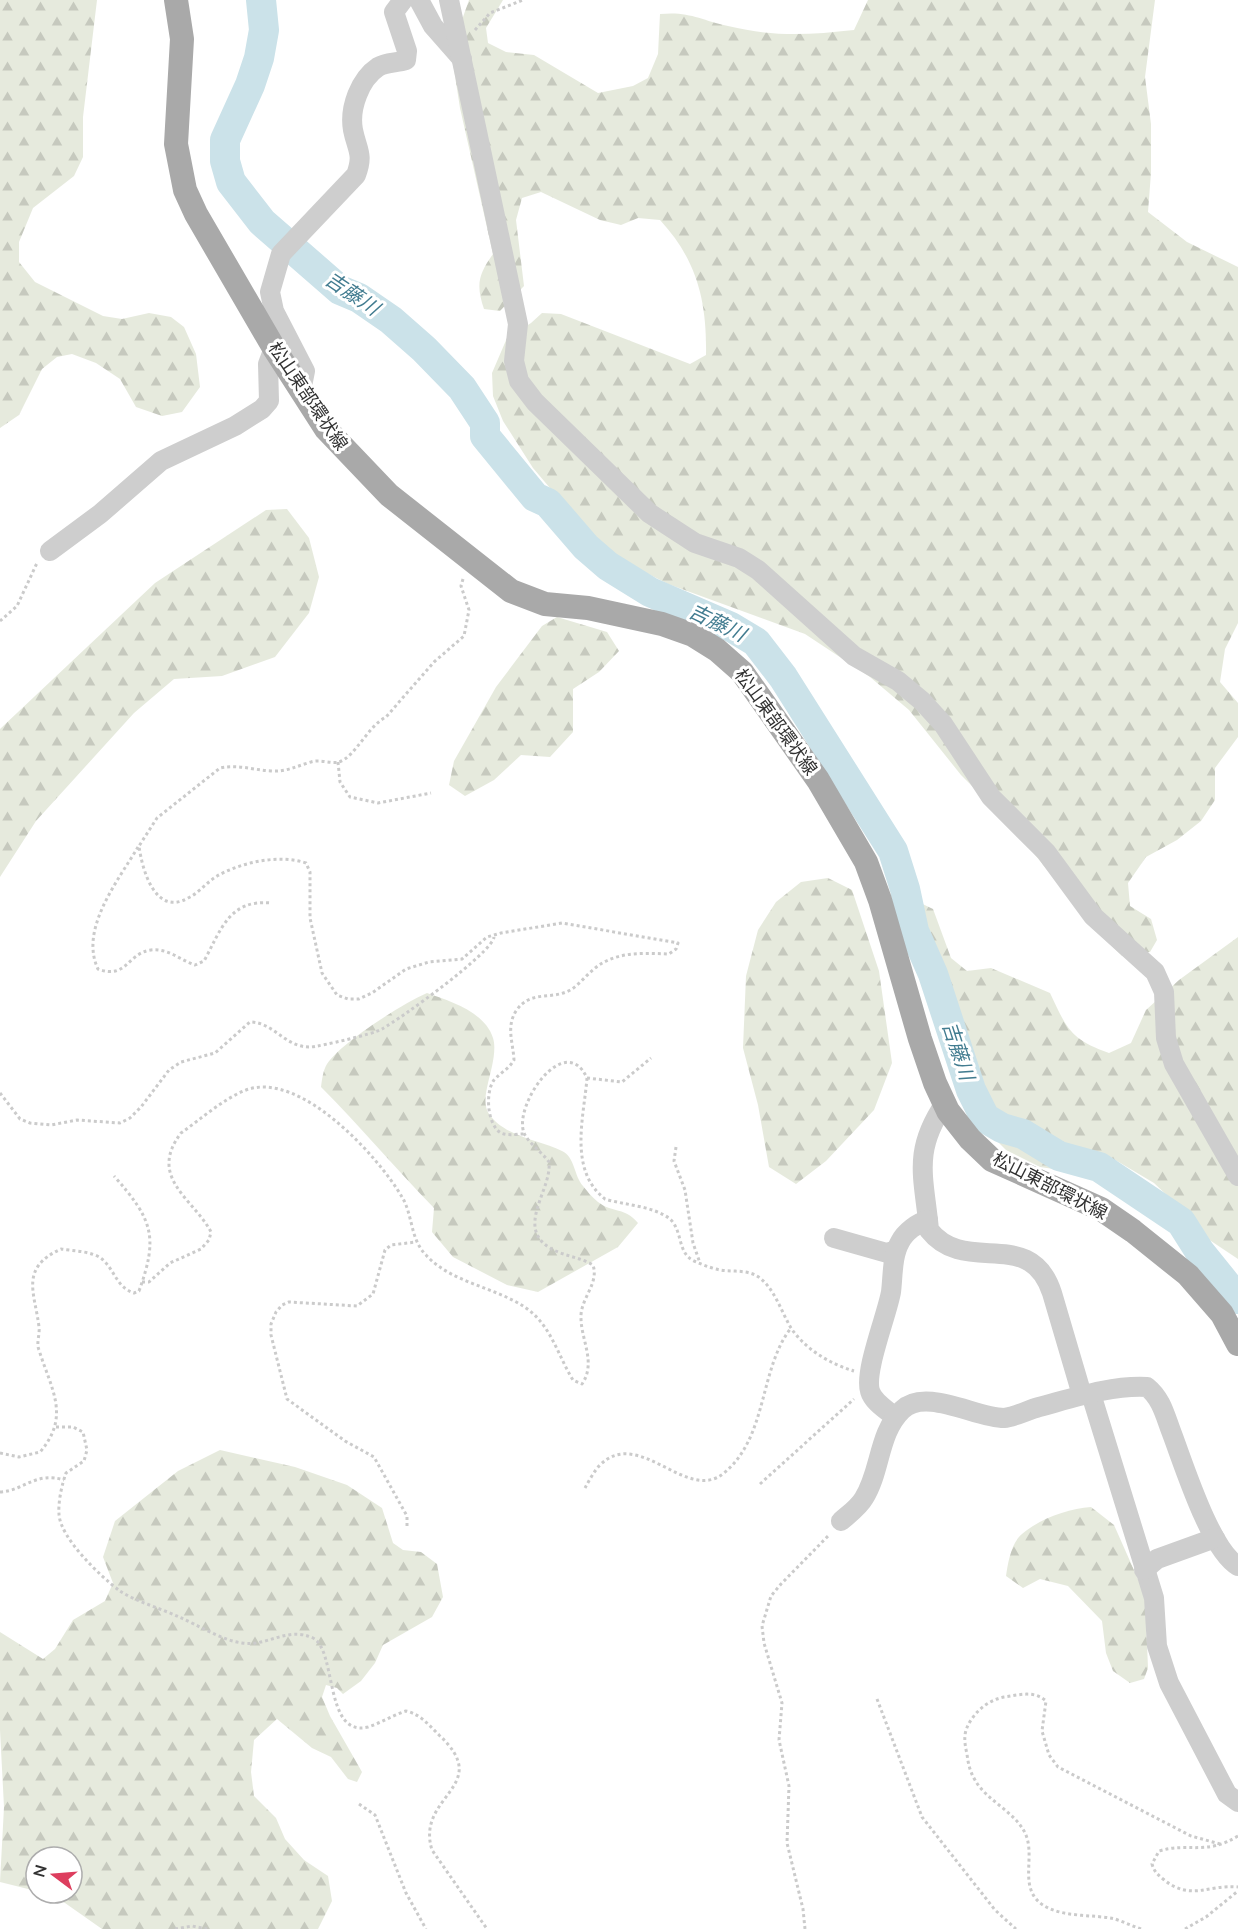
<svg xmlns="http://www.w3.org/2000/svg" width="1238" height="1929" font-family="'Nunito Sans','Noto Sans JP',sans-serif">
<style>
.forest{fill:url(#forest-firs)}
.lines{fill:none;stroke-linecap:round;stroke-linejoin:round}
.river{stroke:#cbe2e9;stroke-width:30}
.path{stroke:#cbcbcb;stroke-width:3;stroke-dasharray:3 3;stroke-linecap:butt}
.minor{stroke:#cecece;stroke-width:20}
.major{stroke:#a9a9a9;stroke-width:24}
.labels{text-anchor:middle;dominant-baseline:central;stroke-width:6;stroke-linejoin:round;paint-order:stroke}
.street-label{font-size:18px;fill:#313131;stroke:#fff}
.water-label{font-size:20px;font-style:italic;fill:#427c90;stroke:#fff}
</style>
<defs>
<pattern id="forest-firs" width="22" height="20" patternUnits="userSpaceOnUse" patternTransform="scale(1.5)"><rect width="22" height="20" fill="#e6eadd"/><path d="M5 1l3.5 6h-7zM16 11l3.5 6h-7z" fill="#c6c9be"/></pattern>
</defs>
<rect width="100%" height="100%" fill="#fff"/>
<g class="forest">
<polygon points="0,0 97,0 83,117 83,157 74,176 33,208 19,242 19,262 35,282 103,316 122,319 149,313 171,317 184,327 196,354 200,387 182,412 162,416 136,407 120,379 96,363 72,354 57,357 42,369 19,415 0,428"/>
<path d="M469 0H503L486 28 488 43 506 52 534 55 598 93 633 86 648 78 658 54 660 14C689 11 701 20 728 26 773 37 809 35 854 30L868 0H1155L1145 77 1151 124V173L1148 212 1187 242 1238 267V623L1225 649 1220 682 1238 703V737L1215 768V800L1201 821 1177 840 1146 857 1128 883 1130 906 1151 919 1157 940 1150 952 1122 956 1095 929 1011 825 961 775 909 710 870 677 805 634 668 584 615 557 561 501 533 468 503 421 493 396 492 373 507 338 531 323 542 313 561 314 690 364 706 355C707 301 697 260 660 220L638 218 621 225 600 220 541 192 522 198 516 220 524 286 500 311 484 309C476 285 478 275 493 254L460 108 448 31 463 17Z"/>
<polygon points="287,509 309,538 319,577 309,613 275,657 222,676 174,679 134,713 36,821 0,877 0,729 155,583 266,510"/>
<polygon points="557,617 607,632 619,651 599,672 573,689 573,732 550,757 521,755 494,780 465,796 449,785 454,761 496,687 542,626"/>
<polygon points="828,878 852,890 879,971 892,1063 874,1110 826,1161 796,1184 769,1167 758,1105 743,1048 746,976 758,930 776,902 801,882"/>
<path d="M910 898 933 909 951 958 967 971 991 968 1050 993C1067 1029 1070 1039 1109 1053L1131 1043 1146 1010 1179 980 1238 937V1259L1199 1233 1177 1205 1154 1183 1117 1161 1092 1155 1074 1172 1040 1167 1006 1150 988 1132 967 1091 950 1035 901 934 904 903Z"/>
<path d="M427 993C450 1001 485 1012 493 1038 497 1050 491 1071 488 1083 486 1092 483 1105 489 1114 505 1137 540 1140 562 1151 575 1157 574 1176 583 1186 587 1191 593 1198 598 1202 612 1213 625 1207 638 1223L618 1247 538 1292 507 1285 453 1257 432 1232 434 1208C395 1168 360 1126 321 1087 322 1080 323 1070 327 1064 342 1042 402 1004 427 993Z"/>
<polygon points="220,1450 295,1467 347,1485 382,1508 393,1543 403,1550 421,1552 437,1564 443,1597 432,1617 383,1645 375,1663 361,1681 343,1694 337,1688 326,1685 322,1697 330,1716 362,1772 357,1782 348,1779 331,1757 312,1748 277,1719 254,1740 251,1772 254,1796 276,1818 285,1839 304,1860 328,1876 332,1901 318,1929 102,1929 65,1903 41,1893 72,1893 72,1857 36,1857 36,1891 0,1882 4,1807 0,1730 0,1632 43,1659 55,1649 73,1620 105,1601 113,1583 103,1557 115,1521 178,1471"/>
<path d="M1091 1507 1114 1525 1145 1595 1148 1668 1144 1679 1130 1683 1113 1671 1106 1653 1102 1621 1068 1586 1040 1579 1023 1588 1006 1576C1008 1563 1011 1543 1022 1534 1041 1518 1068 1509 1091 1507Z"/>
</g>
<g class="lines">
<polyline class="river" points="261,0 264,30 259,58 250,85 225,140 225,161 231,182 262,222 340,290 359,298 391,320 424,349 462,388 485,423 485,436 535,497 548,503 586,547 608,566 650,592 731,627 756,642 783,677 893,851 905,889 914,931 933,974 971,1090 985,1118 1002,1128 1023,1134 1059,1156 1099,1167 1181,1222 1200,1252 1238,1299"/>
<g class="path">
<polyline points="475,30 490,13 523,0"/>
<path d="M463 579 461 586 469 610 464 636 434 662 386 717C368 726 355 757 339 762 331 764 320 759 311 762 297 766 286 772 271 771 253 770 238 764 220 768L157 818 139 846C142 869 155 917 188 898 199 893 207 882 217 876 242 862 279 854 306 863L310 872V918L322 973 337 995 348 999H359L372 993 406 969 429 962 462 959 487 937 501 933 562 923 678 943 676 949 669 954C643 953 615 951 594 969 585 976 577 988 566 992 549 999 529 991 516 1011 506 1027 513 1042 514 1060 509 1069 501 1072 494 1080 485 1092 487 1125 501 1133 508 1136 517 1134 524 1134"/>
<polyline points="0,621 17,606 37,563"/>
<polyline points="338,762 340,782 350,797 378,803 431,793"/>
<path d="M138 847C118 881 79 929 98 969 127 980 127 953 151 950 168 948 180 960 195 965L204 961C221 930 229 899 271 903"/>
<polyline points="587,1078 622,1082 651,1058"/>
<path d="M0 1093 20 1119 30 1123 51 1125 77 1120 120 1123 130 1118 141 1107 169 1070 181 1062 215 1053 250 1022C274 1022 285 1048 311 1047 321 1046 374 1034 382 1029 400 1019 492 953 494 937"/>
<polyline points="676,1147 674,1161 685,1190 693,1243 700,1263"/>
<path d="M142 1282H149L170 1263 201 1249 209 1240 211 1232C194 1199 147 1178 181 1133 201 1119 223 1099 246 1090 300 1070 378 1156 402 1197 413 1215 410 1239 426 1255 451 1283 496 1287 526 1308 551 1325 558 1356 573 1380L582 1384C597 1362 580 1339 581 1315 582 1297 599 1283 593 1265 580 1257 563 1256 550 1248 515 1227 552 1190 549 1162 542 1152 529 1144 524 1133 513 1105 565 1030 587 1078 584 1117 568 1170 605 1199 624 1205 654 1206 670 1219 683 1231 677 1253 694 1261 701 1264 708 1267 716 1269 730 1273 747 1268 760 1278 775 1290 781 1311 791 1328 805 1349 830 1364 854 1371"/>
<path d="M56 1427H73L83 1432 87 1450 84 1461 66 1473C62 1484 58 1502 59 1514 60 1538 101 1577 120 1591 137 1602 160 1608 179 1617 198 1625 221 1640 242 1643 267 1647 287 1626 313 1638 337 1650 324 1738 368 1727 381 1723 393 1715 406 1711 420 1714 429 1725 439 1735 495 1787 415 1795 432 1850L487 1929"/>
<path d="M0 1453 19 1457 40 1452C71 1416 51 1389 39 1350 36 1343 40 1335 39 1327 35 1293 19 1268 61 1249 73 1251 92 1251 102 1259 115 1270 116 1287 134 1293L139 1291C159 1236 152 1219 114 1176"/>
<polyline points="760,1484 854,1399"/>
<path d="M585 1488C589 1481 594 1471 600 1465 639 1426 687 1504 724 1473 768 1437 759 1369 791 1328"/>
<path d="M0 1492C24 1491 35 1471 64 1480"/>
<polyline points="407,1526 407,1516 374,1457 345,1441 287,1399 271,1335 271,1324 276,1312 282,1305 289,1302 357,1306 373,1294 385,1250 391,1245 416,1242"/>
<polyline points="877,1699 922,1817 995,1910 1016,1929"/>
<polyline points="359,1804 375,1815 406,1893 426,1929"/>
<path d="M1238 1836C1205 1856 1189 1842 1159 1851L1152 1864C1154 1871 1157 1874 1163 1879 1191 1902 1208 1884 1238 1887"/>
<polyline points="175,1929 192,1926 207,1929"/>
<polyline points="805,1929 803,1909 787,1843 789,1786 779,1740 782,1703 764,1643 762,1626 771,1596 781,1584 830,1534"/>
<path d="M1141 1929C1132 1926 1124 1922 1115 1919 1093 1914 1063 1918 1043 1905 1019 1889 1034 1861 1027 1838 1019 1813 987 1802 975 1780 970 1772 968 1763 967 1754 964 1741 963 1732 971 1720 979 1708 990 1700 1004 1697 1019 1695 1034 1690 1046 1701L1042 1731 1049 1755 1058 1767 1191 1836 1220 1844"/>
<polyline points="1185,1929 1206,1917 1238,1891"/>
</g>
<g class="minor">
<polyline points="419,0 433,26 462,59"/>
<polyline points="449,0 518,324 514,361 519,381 535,402 649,513 695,543 739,558 758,570 854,656 898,681 922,701 943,724 991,797 1046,852 1093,916 1155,972 1164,992 1166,1038 1174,1064 1238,1176"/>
<path d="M301 391 305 371 274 311 270 292 281 254 356 175C364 154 357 150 353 130 349 108 360 79 378 67 386 62 397 63 406 60L407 51 394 12 403 0"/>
<polyline points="50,551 100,514 161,461 235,426 262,409 269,401 268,364 274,348"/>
<path d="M945 1103C912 1152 924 1176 929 1230 966 1277 1030 1225 1052 1293L1082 1395"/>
<polyline points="834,1238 887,1253 896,1250"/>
<polyline points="1091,1394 1154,1598 1157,1646 1169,1683 1227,1794 1238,1802"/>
<path d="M895 1417C887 1410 873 1402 870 1391 864 1371 887 1315 891 1292 893 1276 892 1256 900 1242 905 1232 917 1223 928 1220"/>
<path d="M841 1521C849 1514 859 1507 864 1498 881 1471 878 1433 902 1410 925 1387 976 1418 1004 1418 1015 1417 1028 1410 1039 1407 1073 1398 1112 1385 1147 1387 1161 1398 1165 1415 1171 1431 1183 1462 1210 1550 1238 1566"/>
<polyline points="1144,1570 1157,1559 1215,1538"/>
</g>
<polyline class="major" points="176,0 182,39 176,144 185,190 196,214 274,348 326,429 389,495 511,591 545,604 588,608 662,624 693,635 717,650 742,672 818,780 866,862 880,900 920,1039 935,1083 948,1111 970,1139 992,1160 1101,1209 1133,1231 1188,1275 1222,1314 1238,1344"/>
</g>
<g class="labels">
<g class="street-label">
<text transform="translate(308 396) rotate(56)">松山東部環状線</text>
<text transform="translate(776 722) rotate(54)">松山東部環状線</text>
<text transform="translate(1050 1186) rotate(27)">松山東部環状線</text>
</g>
<g class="water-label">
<text transform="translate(352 294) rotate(34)">吉藤川</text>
<text transform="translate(717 623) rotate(26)">吉藤川</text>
<text transform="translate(958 1051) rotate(72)">吉藤川</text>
</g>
</g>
<g transform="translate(54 1875) rotate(286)"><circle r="28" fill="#ffffff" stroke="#adadad" stroke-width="1.5"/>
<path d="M0-4.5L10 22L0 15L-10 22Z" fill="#dd3e5e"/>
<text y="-9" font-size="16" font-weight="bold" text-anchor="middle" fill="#313131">N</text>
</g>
</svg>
